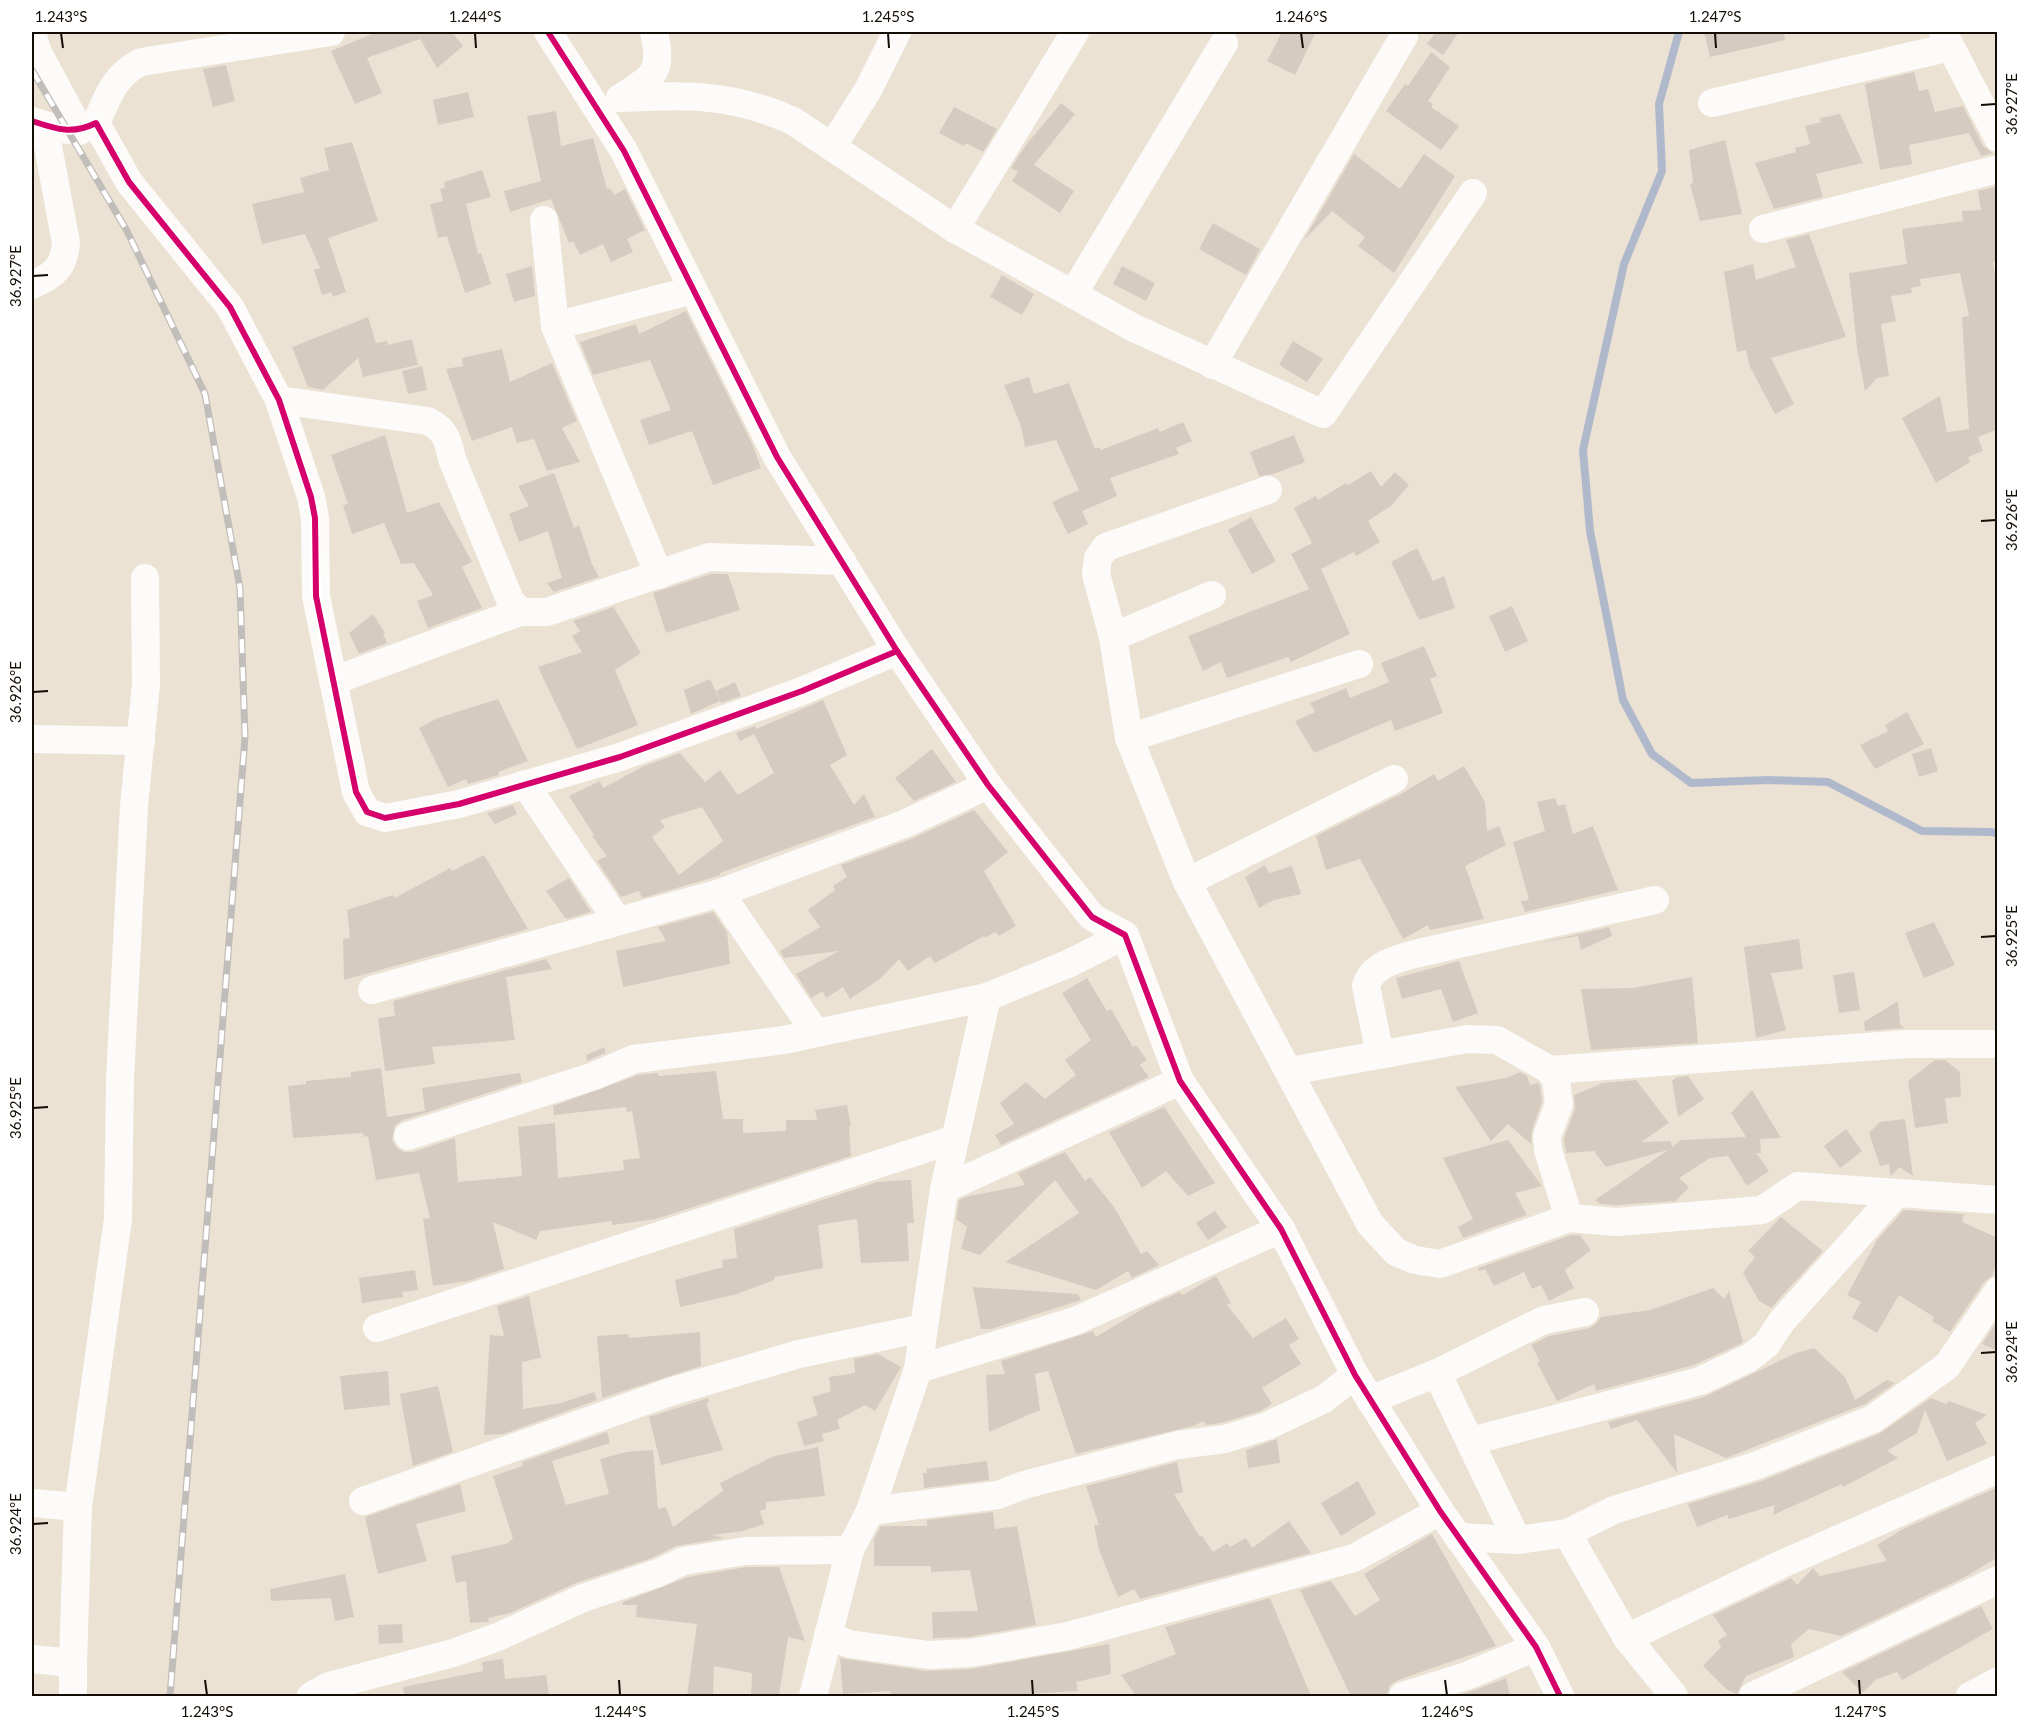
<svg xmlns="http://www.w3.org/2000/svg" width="2029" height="1728" font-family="Lato,sans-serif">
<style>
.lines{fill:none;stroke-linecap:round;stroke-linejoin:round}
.stream{stroke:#b0b9cc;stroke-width:8}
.building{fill:#d6cbc0;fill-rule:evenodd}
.minor{stroke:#fcfbf9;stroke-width:28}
.rail-casing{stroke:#c1bdba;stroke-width:7}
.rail{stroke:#fff;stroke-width:4.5;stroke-dasharray:14;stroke-linecap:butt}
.cycleway-casing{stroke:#fff;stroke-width:10}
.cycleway{stroke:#d6006c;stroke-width:6}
.ticks{fill:none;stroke:#140d05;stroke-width:2}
.neatline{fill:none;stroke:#140d05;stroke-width:2}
.ticks-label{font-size:15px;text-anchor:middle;fill:#140d05}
</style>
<rect width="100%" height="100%" fill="#ece2d4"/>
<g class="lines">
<polyline class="stream" points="1679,32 1659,104 1662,171 1624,264 1583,450 1590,531 1623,700 1652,754 1691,783 1768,780 1828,782 1922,831 1992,832 1998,834"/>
</g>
<g class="building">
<polygon points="377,32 452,32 463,46 437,68 420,39 367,58 382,93 355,104 331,51"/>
<polygon points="1282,32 1316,32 1295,75 1267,61"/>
<polygon points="1436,32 1459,32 1443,55 1427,44"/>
<polygon points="1704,32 1784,32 1785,40 1710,57"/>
<polygon points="1431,52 1450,67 1428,101 1433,104 1431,107 1459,126 1441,150 1386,111 1405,84 1408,86"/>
<polygon points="226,65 235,101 213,107 203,69"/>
<polygon points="1914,72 1919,91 1928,89 1935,112 1963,106 1983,146 1993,153 1981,156 1969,133 1909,145 1912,164 1880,170 1865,84"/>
<polygon points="468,92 474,117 438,125 433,100"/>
<polygon points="1061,103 1075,114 1034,165 1074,191 1060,213 1012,181 1018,172 1011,168 1026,145"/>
<polygon points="954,107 997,129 983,152 966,143 964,146 939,133"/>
<polygon points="556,111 561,146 593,138 607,189 610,188 614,195 625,189 645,230 627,239 633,252 611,262 603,244 580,255 573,241 569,243 551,199 510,212 504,191 541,181 527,116"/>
<polygon points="1840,114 1863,163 1816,174 1823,197 1774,209 1755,163 1796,152 1795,148 1810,144 1805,126 1821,122 1820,118"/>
<polygon points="1725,140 1742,214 1700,221 1690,184 1693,183 1689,150"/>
<polygon points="352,142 378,221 328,238 346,292 333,297 331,292 322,295 314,270 320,268 305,234 262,244 252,204 304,192 300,178 329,170 324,148"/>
<polygon points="1354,154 1400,189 1424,154 1455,176 1394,273 1358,246 1365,237 1332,211 1304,240"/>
<polygon points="482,170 491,197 466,204 478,254 481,253 491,284 465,293 447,236 438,238 430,204 443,201 440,189 445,188 444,182"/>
<polygon points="1998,186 1998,261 1993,262 1998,291 1998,429 1978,437 1983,451 1968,457 1970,462 1936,483 1902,418 1940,396 1947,432 1969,429 1962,317 1969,316 1960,273 1920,279 1921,286 1911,288 1912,293 1891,296 1896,321 1881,324 1889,376 1877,378 1865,391 1857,348 1849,273 1907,264 1902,229 1963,221 1962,211 1981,210 1978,191"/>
<polygon points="1213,223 1260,249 1246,275 1199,249"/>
<polygon points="1809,234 1846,337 1771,358 1794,404 1775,414 1750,367 1746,350 1737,352 1724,272 1753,264 1756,280 1796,267 1786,240"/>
<polygon points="532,266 535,296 514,302 506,274"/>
<polygon points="1122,266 1155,283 1146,301 1113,284"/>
<polygon points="1002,275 1034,294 1022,315 990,297"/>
<polygon points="686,311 753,446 761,468 713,485 692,431 649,445 640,420 671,410 650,360 593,375 580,342 636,324 639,334"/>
<polygon points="368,317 376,343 387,341 388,345 412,339 418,365 363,377 358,358 323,390 308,387 292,347"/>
<polygon points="1293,341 1323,359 1307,382 1279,365"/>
<polygon points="502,349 510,382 552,363 577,421 562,428 580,462 547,471 534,439 517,443 512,427 472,441 446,369 463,366 462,358"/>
<polygon points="422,366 427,390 408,394 402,371"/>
<polygon points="1029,377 1034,394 1069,383 1095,449 1099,447 1101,450 1158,428 1160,432 1183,422 1192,441 1176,448 1179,454 1110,478 1117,496 1082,511 1088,524 1068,534 1052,502 1079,490 1056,440 1025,447 1021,426 1004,385"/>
<polygon points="385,435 407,513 439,502 472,562 462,567 482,608 428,628 417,601 433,595 414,563 401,564 384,523 352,534 343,505 348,504 331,455"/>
<polygon points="1294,435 1305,462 1273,474 1259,476 1250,452"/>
<polygon points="1371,471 1381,487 1395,472 1409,485 1392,505 1368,521 1380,542 1356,556 1354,552 1321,569 1350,634 1291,662 1288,657 1227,678 1221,662 1203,671 1188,636 1309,589 1291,554 1312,543 1294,508 1316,496 1318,500 1346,483 1348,485"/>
<polygon points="554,473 574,528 579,525 592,564 599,577 554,592 547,583 562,578 548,531 519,542 509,514 529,506 518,486"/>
<polygon points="1251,517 1276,561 1252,574 1228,530"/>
<polygon points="1417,548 1433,581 1444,576 1455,608 1419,620 1391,562"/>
<polygon points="711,574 728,574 740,610 666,633 653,593"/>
<polygon points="616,606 614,608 641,653 615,670 638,725 577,749 538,667 582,652 572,636 580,631 573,621"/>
<polygon points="1512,606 1528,641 1505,652 1489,616"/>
<polygon points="373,614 385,633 383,634 387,643 359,654 349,633"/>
<polygon points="1424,646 1437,676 1430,679 1443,713 1395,731 1391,720 1314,753 1295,721 1315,712 1310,703 1346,688 1350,698 1389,682 1381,663"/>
<polygon points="710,679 720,701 691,714 684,690"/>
<polygon points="735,682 741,696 721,703 716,691"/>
<polygon points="498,699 528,761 498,772 499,775 468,784 466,779 448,787 419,728 438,718"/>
<path d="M823 700 847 755 830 765 854 805 864 794 875 817 720 873V875L715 877 642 898 639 891 621 897 597 861 607 856 592 836 594 835 569 796 600 781 603 788 644 766 680 753 705 782 720 770 738 795 774 773 754 734 740 741 736 733 755 726 756 729ZM702 807 723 841 679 875 652 837 665 827 660 820Z"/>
<polygon points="1907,712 1924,744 1875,769 1860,745 1888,731 1885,725"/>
<polygon points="1931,748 1938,771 1919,777 1912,754"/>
<polygon points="932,749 956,782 914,801 895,778"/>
<polygon points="1464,766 1485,802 1487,831 1499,826 1506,845 1465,866 1484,919 1430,930 1428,925 1403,939 1360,859 1326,870 1316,836 1401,794 1434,774 1438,781"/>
<polygon points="1555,798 1558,806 1565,804 1573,834 1593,826 1618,890 1525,912 1521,901 1529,900 1513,842 1545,831 1537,802"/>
<polygon points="513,805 517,814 495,824 487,813"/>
<polygon points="974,810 1008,852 984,871 1016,926 999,936 995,932 985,938 984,936 935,963 930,956 908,971 899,959 880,979 850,999 843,987 826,998 823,991 811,998 796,974 839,951 784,958 780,951 820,927 808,910 835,890 833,886 847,877 841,865 911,839"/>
<polygon points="484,855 528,929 344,980 343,939 350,938 347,910 393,895 395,898 450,868 452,871"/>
<polygon points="1265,865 1269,873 1292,866 1301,894 1274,900 1259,908 1245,877"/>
<polygon points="569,878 591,912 566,919 546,891"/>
<polygon points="713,912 727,932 730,964 623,987 616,951 666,941 658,927"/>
<polygon points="1934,922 1955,965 1924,978 1905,933"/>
<polygon points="1609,927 1612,936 1581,950 1578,936 1535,944"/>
<polygon points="1799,939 1803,969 1771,973 1786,1030 1756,1038 1744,947"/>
<polygon points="546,959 552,969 506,977 515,1040 432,1047 435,1064 385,1071 378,1018 395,1016 393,1001"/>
<polygon points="1459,961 1478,1013 1453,1022 1441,989 1402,999 1396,978"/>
<polygon points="1854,972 1860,1010 1839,1013 1833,975"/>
<polygon points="1692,977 1698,1043 1591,1050 1581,989 1633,988"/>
<polygon points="1087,978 1107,1011 1111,1009 1133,1047 1136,1045 1147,1060 1140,1065 1149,1077 1001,1145 995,1135 1014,1124 1000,1103 1026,1082 1045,1099 1076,1075 1065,1060 1091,1040 1062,993"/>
<polygon points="1898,1001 1900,1024 1904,1028 1865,1031 1864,1022"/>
<polygon points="605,1047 605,1053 587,1061 586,1055"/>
<polygon points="1935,1060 1945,1060 1960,1072 1961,1097 1945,1098 1948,1123 1915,1128 1908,1081"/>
<polygon points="381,1068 387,1117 425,1111 422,1088 520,1073 522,1082 403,1120 395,1125 392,1140 397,1148 404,1152 413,1152 455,1138 458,1182 522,1176 518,1127 555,1123 558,1178 624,1170 623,1160 640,1158 632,1111 627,1112 626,1107 554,1115 553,1106 638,1075 658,1073 659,1076 716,1071 723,1119 743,1119 743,1133 786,1131 786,1120 817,1120 815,1110 847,1105 851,1126 849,1126 851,1156 656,1219 612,1225 612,1221 540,1231 536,1240 493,1222 504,1269 468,1281 433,1286 423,1219 430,1218 419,1173 376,1180 368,1136 364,1137 363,1133 293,1138 288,1086 306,1084 306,1081 351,1077 351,1072"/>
<polygon points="1520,1072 1527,1076 1530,1085 1538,1083 1540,1086 1542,1102 1532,1130 1531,1144 1508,1124 1491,1141 1455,1087 1506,1078"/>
<polygon points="1688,1076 1704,1099 1678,1117 1672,1081 1677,1077"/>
<polygon points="1636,1080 1669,1123 1641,1142 1671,1141 1672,1147 1681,1140 1746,1137 1731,1113 1752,1090 1781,1138 1760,1139 1761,1153 1756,1153 1769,1171 1747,1186 1728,1156 1710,1158 1679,1178 1689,1187 1676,1201 1617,1205 1600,1204 1595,1200 1668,1150 1606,1167 1594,1151 1566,1153 1564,1138 1575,1109 1574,1095 1603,1083"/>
<polygon points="1164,1107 1215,1183 1188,1196 1166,1171 1142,1188 1109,1132"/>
<polygon points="1905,1119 1913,1176 1899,1167 1891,1176 1889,1164 1880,1166 1869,1133 1880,1122"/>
<polygon points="1846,1129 1862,1151 1840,1168 1824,1146"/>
<polygon points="1508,1140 1542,1186 1515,1193 1527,1215 1463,1238 1458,1227 1473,1219 1443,1158"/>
<polygon points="1065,1152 1085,1181 1090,1177 1114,1207 1141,1254 1147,1251 1159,1265 1132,1278 1128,1271 1096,1290 1005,1262 1079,1213 1055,1180 980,1255 961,1249 967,1227 956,1219 959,1200 969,1196 1025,1185 1018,1173"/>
<polygon points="911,1180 914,1223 907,1223 909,1261 861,1263 857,1219 818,1225 823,1268 774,1277 774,1280 737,1294 680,1307 675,1280 723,1267 722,1260 737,1258 734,1229 877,1182"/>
<polygon points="1904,1210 1964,1214 1962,1222 1998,1238 1998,1259 1992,1276 1984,1282 1950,1332 1932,1321 1934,1317 1899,1295 1877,1333 1852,1318 1861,1302 1847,1295 1877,1240"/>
<polygon points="1215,1211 1227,1227 1208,1240 1196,1223"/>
<polygon points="1781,1217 1823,1251 1771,1308 1759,1301 1743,1273 1755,1257 1748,1251"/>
<polygon points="1571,1235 1580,1235 1591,1250 1565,1270 1574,1288 1549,1301 1541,1285 1532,1289 1524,1272 1494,1286 1485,1269 1479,1271 1478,1268"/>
<polygon points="415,1270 418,1290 402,1292 403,1297 362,1303 359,1278"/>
<polygon points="1216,1276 1231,1303 1227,1305 1253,1338 1286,1318 1299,1339 1289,1345 1301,1364 1262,1388 1272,1404 1261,1411 1221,1423 1206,1425 1204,1421 1193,1426 1076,1454 1048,1371 1035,1374 1040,1410 989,1432 986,1375 1005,1374 1001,1361 1093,1331 1096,1337 1144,1308 1180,1292 1182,1295"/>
<polygon points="973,1287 1078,1294 1081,1300 991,1329 981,1329"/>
<polygon points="1713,1288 1724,1299 1729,1291 1743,1342 1740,1344 1694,1365 1596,1391 1594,1384 1557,1401 1537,1363 1540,1361 1531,1345 1549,1336 1589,1328 1596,1324 1601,1317 1650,1310"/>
<polygon points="529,1296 541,1358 522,1362 523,1409 561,1403 594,1392 597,1400 504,1434 484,1435 490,1335 504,1336 497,1306"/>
<polygon points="1996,1323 1998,1323 1998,1351 1982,1344"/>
<polygon points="700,1332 701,1366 602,1398 597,1336 628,1334 629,1338"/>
<polygon points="1814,1348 1845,1377 1855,1400 1887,1380 1895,1383 1865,1404 1726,1458 1674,1434 1677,1473 1637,1420 1611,1429 1608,1422 1704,1397 1796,1353"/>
<polygon points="878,1354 901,1367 875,1411 865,1405 837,1420 840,1429 822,1434 824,1441 804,1446 797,1422 818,1415 812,1397 831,1391 829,1377 855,1373 854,1359"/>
<polygon points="388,1371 390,1405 344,1410 340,1376"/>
<polygon points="438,1386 453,1452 413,1466 400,1394"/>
<polygon points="708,1398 709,1402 706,1403 723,1450 661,1465 649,1417"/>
<polygon points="1931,1398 1946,1404 1949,1401 1987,1415 1975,1423 1987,1444 1947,1461 1925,1410 1917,1433 1887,1451 1898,1458 1843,1487 1842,1484 1773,1515 1775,1505 1729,1519 1727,1515 1697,1527 1688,1504 1761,1481 1879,1434"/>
<polygon points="607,1432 610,1443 552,1461 566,1505 609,1494 600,1459 626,1452 653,1450 658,1509 666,1507 673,1527 723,1491 720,1483 774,1456 818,1447 825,1496 766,1502 766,1509 760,1511 764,1524 743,1531 712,1535 724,1538 676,1546 652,1558 576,1583 510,1613 488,1618 489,1622 470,1623 466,1581 456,1583 451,1556 509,1543 509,1541 513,1539 493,1476 523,1466 522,1462"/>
<polygon points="1277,1439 1280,1463 1248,1468 1246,1450"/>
<polygon points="987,1461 989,1480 924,1488 923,1473 927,1473 926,1469"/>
<polygon points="1177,1462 1183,1492 1174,1494 1200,1537 1202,1536 1213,1552 1227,1543 1230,1547 1246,1538 1252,1548 1289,1521 1311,1553 1140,1599 1134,1589 1118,1597 1099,1550 1094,1525 1099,1525 1086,1486"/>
<polygon points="1358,1481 1376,1514 1341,1536 1321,1503"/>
<polygon points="460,1484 466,1511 416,1524 427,1561 378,1574 365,1517"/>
<polygon points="1998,1487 1998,1557 1965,1577 1841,1636 1809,1629 1791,1644 1794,1657 1746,1676 1737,1694 1726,1689 1703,1666 1721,1647 1718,1641 1727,1635 1713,1615 1791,1578 1797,1585 1813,1568 1820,1576 1887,1561 1877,1545 1903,1529"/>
<polygon points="993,1512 995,1529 1017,1526 1036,1625 968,1637 933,1638 932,1612 978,1611 970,1570 931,1572 931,1566 874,1566 874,1539 881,1526 927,1526 927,1520"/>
<polygon points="1432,1534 1496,1646 1398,1680 1390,1685 1387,1696 1351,1696 1300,1590 1331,1581 1355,1616 1380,1600 1364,1574"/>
<polygon points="746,1567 779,1567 805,1641 788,1637 779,1696 751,1696 752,1673 714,1666 713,1696 687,1696 697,1624 636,1617 637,1605 623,1605 623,1602 688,1577"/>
<polygon points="345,1574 354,1617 335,1621 331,1598 271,1601 270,1589"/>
<polygon points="1270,1598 1311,1696 1136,1696 1121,1675 1176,1654 1165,1627"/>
<polygon points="1981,1606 1993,1629 1902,1680 1897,1672 1875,1680 1863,1693 1842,1672"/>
<polygon points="402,1624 403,1643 379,1644 378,1625"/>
<polygon points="1109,1644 1111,1674 1076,1682 1078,1691 1027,1694 1027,1696 891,1694 890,1691 843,1694 840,1658 927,1671 971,1669"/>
<polygon points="503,1659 505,1679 546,1675 549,1696 404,1696 403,1687 483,1671 482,1662"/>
<polygon points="1506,1678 1510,1696 1456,1696 1475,1690"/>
</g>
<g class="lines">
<g class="minor">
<polyline points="32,32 37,51 80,131"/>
<polyline points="548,32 624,151 777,457 897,651 988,785 1092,917 1125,935 1180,1081 1281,1229 1355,1375 1440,1511 1536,1647 1560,1696"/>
<polyline points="1943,32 1998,138"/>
<path d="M622 97C654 76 663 73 654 32"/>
<path d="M620 98C685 95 732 93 793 121L955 229 1134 328 1323 414 1473 193"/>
<polyline points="1712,103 1950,47"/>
<path d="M32 121C56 129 72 135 96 123L129 182 230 307 279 400 311 497 315 518 316 596 356 792 367 812 385 818 459 804 620 757 802 691 897 651"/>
<path d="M96 123C108 97 114 75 141 62L331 32"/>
<polyline points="832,147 868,90 897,32"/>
<polyline points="544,220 555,326 659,575"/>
<polyline points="955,229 1075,32"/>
<polyline points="1763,229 1998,169"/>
<path d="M32 285C53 276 64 268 66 243L44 125"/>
<polyline points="1073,294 1224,43"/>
<polyline points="555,326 693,290"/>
<polyline points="1212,365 1404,36"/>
<path d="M279 400 428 421C445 430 448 439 452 459L510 600 520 612H547L709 557 842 561"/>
<polyline points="1268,490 1106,547 1098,558 1096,574 1113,637 1129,738 1187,882 1370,1224 1396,1252 1415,1260 1440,1264 1569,1218 1617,1222 1762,1210 1798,1186 1998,1200"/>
<polyline points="1113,637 1212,595"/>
<polyline points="333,681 520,612"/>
<polyline points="1129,738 1359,664"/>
<polyline points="32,739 141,741"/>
<polyline points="525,784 617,920"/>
<polyline points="1187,882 1394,779"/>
<polyline points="720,893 815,1032"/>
<polyline points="372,990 720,893 904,824 988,785"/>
<path d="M1380 1055 1366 986C1372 964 1399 958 1419 953L1655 900"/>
<polyline points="1550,1070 1907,1044 1998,1044"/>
<polyline points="1290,1071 1467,1039 1497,1040 1550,1070 1556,1080 1559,1104 1547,1136 1548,1150 1569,1218"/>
<polyline points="408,1136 594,1076 634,1059 784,1040 987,997"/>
<polyline points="944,1189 1180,1081"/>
<polyline points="377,1328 955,1139"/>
<polyline points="918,1369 1075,1321 1281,1229"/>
<polyline points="1437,1373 1517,1540"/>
<polyline points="1370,1400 1437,1373 1544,1320 1585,1312"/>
<polyline points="1471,1441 1700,1381 1749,1358 1766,1345 1782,1321 1896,1194"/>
<polyline points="363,1501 673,1391 799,1354 923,1328"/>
<polyline points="32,1503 78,1507 73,1663"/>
<polyline points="78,1507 118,1219 120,1079 134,806 146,684 145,578"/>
<polyline points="870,1511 998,1495 1024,1485 1178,1445 1225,1439 1267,1426 1324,1399 1355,1375"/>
<polyline points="1458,1537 1517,1540 1567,1533"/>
<polyline points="828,1635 849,1644 929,1655 970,1653 1068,1636 1354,1558 1440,1511"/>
<polyline points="1627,1638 1782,1564 1998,1469"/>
<polyline points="32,1659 73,1663 73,1696"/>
<polyline points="311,1696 329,1686 453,1653 500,1636 583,1598 658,1573 683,1561 745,1551 850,1550"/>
<polyline points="813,1696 850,1550 870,1511 918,1369 944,1189 987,997 1070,963 1125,935"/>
<polyline points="1403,1696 1469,1675 1536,1647"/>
<polyline points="1674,1696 1627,1638 1567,1533 1614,1510 1755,1466 1873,1419 1947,1366 1998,1291"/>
<polyline points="1753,1696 1998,1580"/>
<polyline points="1970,1696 1998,1681"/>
</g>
<defs>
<polyline id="rail" points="32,70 127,231 205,394 240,588 245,737 170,1696"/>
</defs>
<use href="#rail" class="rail-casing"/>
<use href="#rail" class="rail"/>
<defs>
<g id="cycleway">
<polyline points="548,32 624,151 777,457 897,651 988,785 1092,917 1125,935 1180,1081 1281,1229 1355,1375 1440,1511 1536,1647 1560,1696"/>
<path d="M32 121C56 129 72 135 96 123L129 182 230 307 279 400 311 497 315 518 316 596 356 792 367 812 385 818 459 804 620 757 802 691 897 651"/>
</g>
</defs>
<use href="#cycleway" class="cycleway-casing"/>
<use href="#cycleway" class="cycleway"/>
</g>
<path class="ticks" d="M61 33 63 48M475 33 476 48M888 33 889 48M1301 33 1303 48M1715 33 1716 48M1981 105 1996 104M33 276 48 275M1981 521 1996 520M33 692 48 691M1981 937 1996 936M33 1108 48 1107M1981 1353 1996 1352M33 1524 48 1523M205 1680 207 1695M619 1680 620 1695M1032 1680 1033 1695M1445 1680 1447 1695M1859 1680 1860 1695"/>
<rect width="2029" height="1728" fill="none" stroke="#ffffff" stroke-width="66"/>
<rect x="33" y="33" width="1963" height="1662" class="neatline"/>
<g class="ticks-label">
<text x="61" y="22">1.243°S</text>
<text x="475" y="22">1.244°S</text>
<text x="888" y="22">1.245°S</text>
<text x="1301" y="22">1.246°S</text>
<text x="1715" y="22">1.247°S</text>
<text transform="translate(2012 104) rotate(-90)" y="5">36.927°E</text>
<text transform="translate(16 276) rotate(-90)" y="5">36.927°E</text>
<text transform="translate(2012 520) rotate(-90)" y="5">36.926°E</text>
<text transform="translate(16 692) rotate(-90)" y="5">36.926°E</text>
<text transform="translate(2012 936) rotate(-90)" y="5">36.925°E</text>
<text transform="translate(16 1108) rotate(-90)" y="5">36.925°E</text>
<text transform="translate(2012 1352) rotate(-90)" y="5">36.924°E</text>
<text transform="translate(16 1524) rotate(-90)" y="5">36.924°E</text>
<text x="207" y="1717">1.243°S</text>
<text x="620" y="1717">1.244°S</text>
<text x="1033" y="1717">1.245°S</text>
<text x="1447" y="1717">1.246°S</text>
<text x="1860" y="1717">1.247°S</text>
</g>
</svg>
